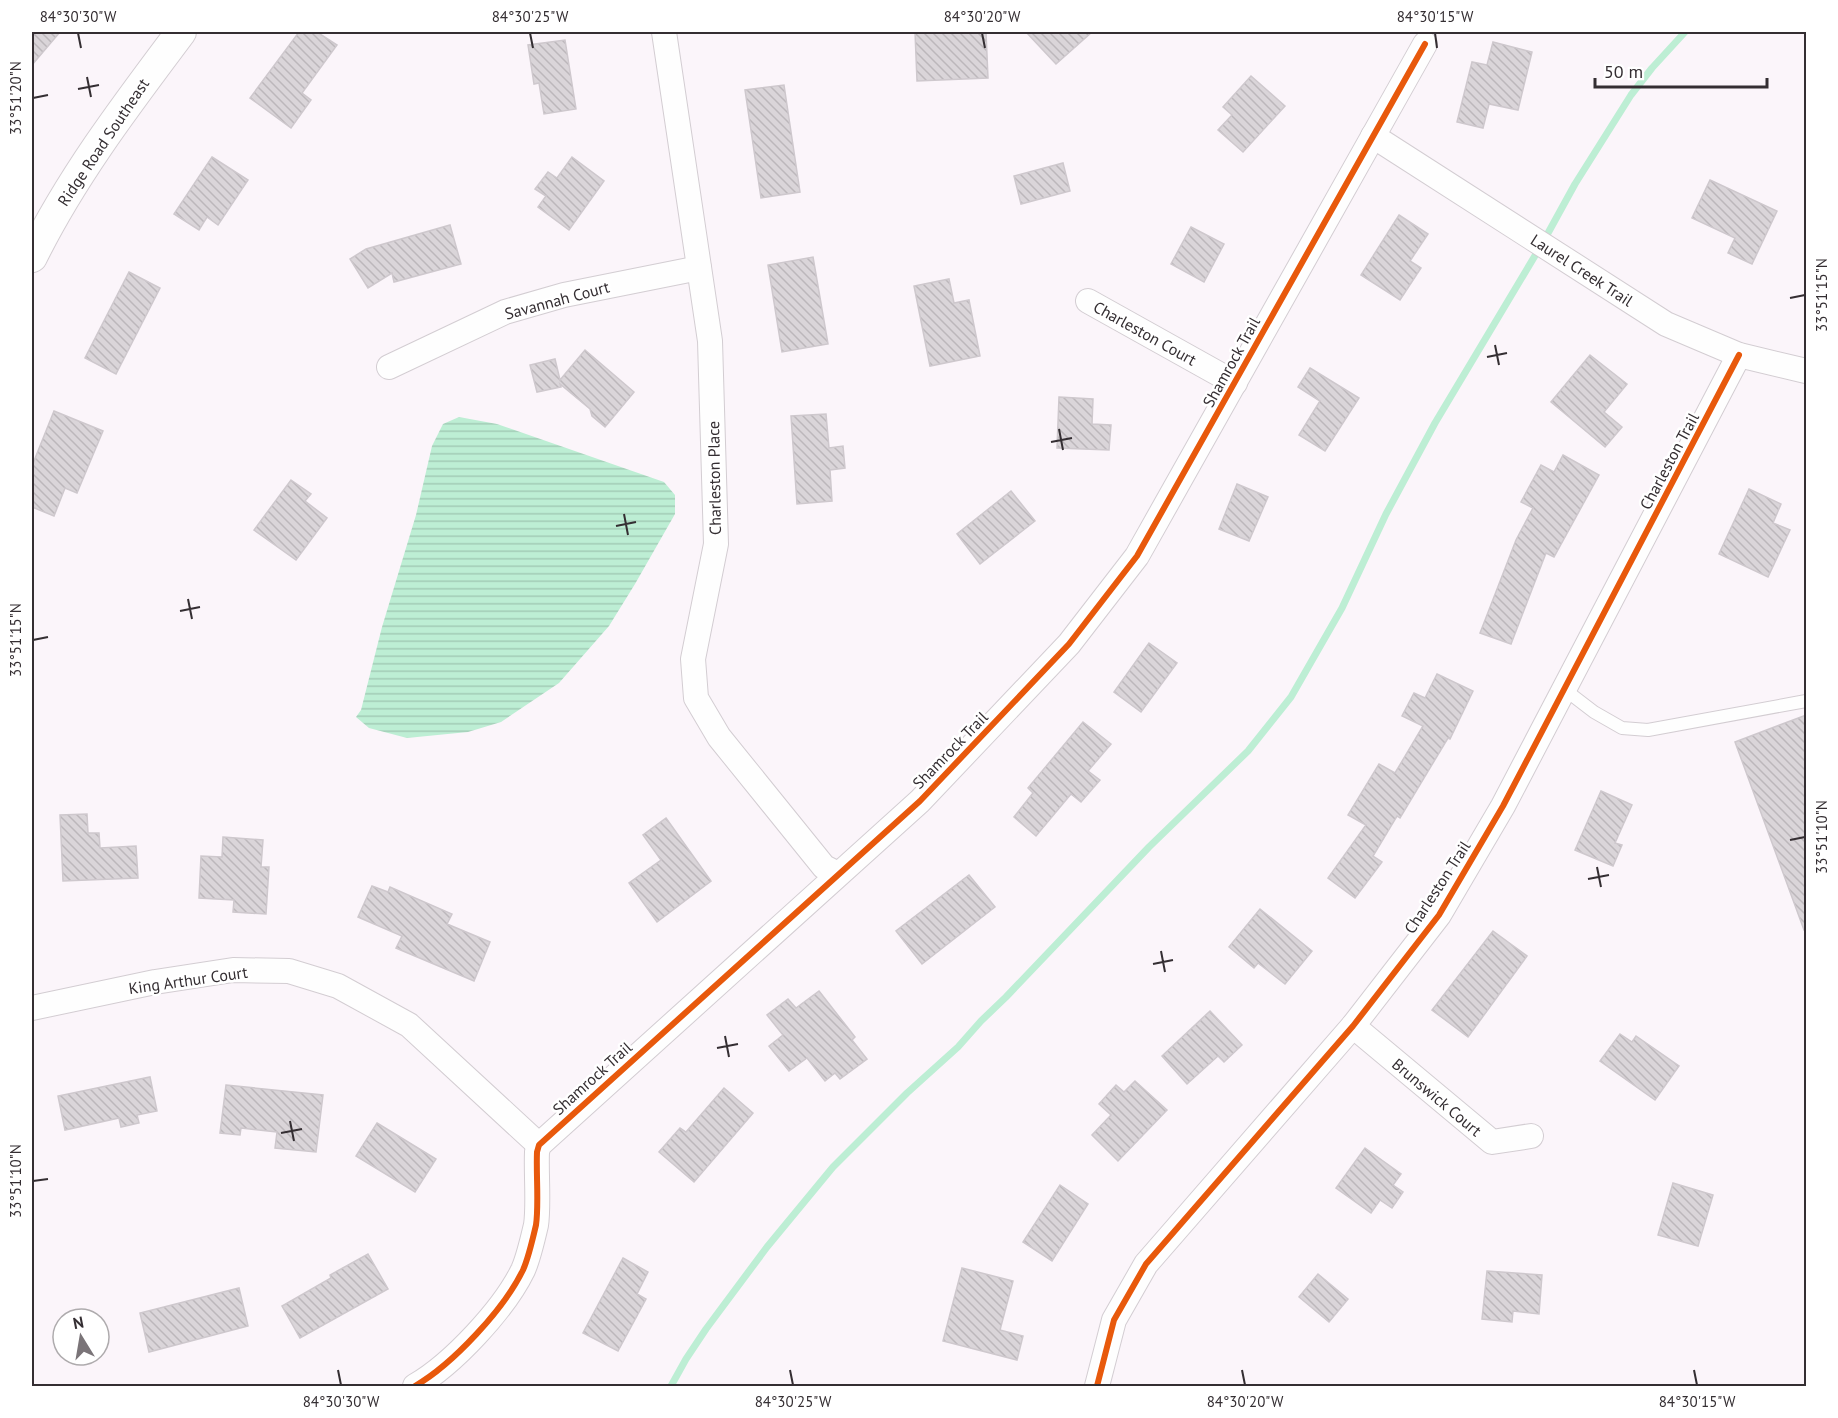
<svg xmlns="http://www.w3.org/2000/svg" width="1838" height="1418" font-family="'PT Sans',sans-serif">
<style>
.water{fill:url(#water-rules)}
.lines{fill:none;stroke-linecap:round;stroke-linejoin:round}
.stream{stroke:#bdeed4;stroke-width:7}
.building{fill:url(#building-back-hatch);stroke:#cec8cd;stroke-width:1.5}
.service-casing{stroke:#d3cdd2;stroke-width:14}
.minor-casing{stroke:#d3cdd2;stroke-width:26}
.tertiary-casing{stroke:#d3cdd2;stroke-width:32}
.service{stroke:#fefefe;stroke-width:12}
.minor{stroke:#fefefe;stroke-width:24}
.tertiary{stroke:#fefefe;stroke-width:30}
.cycleway-casing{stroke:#fff;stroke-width:10}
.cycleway{stroke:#e8590c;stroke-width:6}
.ticks{fill:none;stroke:#342e32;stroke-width:2}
.labels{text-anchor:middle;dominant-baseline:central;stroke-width:5;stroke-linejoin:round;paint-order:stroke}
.street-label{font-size:16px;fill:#342e32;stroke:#fff}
.neatline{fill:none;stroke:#342e32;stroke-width:2}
.ticks-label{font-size:15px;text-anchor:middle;fill:#342e32}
</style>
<defs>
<pattern id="water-rules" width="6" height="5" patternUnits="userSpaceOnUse" patternTransform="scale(1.5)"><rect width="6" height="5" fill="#bdeed4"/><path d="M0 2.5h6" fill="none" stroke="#a3ccb6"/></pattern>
<pattern id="building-back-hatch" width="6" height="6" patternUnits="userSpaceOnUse" patternTransform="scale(1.5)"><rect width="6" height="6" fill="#dad5d9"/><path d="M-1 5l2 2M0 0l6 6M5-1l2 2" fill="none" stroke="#bcb7bb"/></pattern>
</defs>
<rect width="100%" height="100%" fill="#fbf5fa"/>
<polygon class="water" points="459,417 497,424 664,482 675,495 675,514 635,584 609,626 559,683 501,722 468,732 407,738 369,728 356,717 361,710 382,627 416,515 432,446 443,424"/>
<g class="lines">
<polyline class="stream" points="671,1386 686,1359 706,1329 767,1247 833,1167 907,1093 958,1047 981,1021 1006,997 1149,847 1248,751 1291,697 1342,608 1386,514 1435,423 1542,244 1575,184 1631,95 1652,68 1685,32"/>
</g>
<g class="building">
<polygon points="32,32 60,32 32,65"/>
<polygon points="299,32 317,32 337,45 302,93 311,100 291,128 250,98"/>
<polygon points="915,32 986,32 988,78 917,81"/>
<polygon points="1026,32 1092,32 1056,64"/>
<polygon points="565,40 576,109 544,114 539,83 534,84 528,45"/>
<polygon points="1493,42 1532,52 1518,110 1489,104 1483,128 1457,122 1472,62 1487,65"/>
<polygon points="1251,76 1285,106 1243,152 1218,130 1232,115 1223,107"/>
<polygon points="784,85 800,192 761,198 745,90"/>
<polygon points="212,157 248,180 218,225 207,217 199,230 174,214"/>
<polygon points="572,157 604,181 569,230 538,207 546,196 535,189 548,172 557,178"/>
<polygon points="1063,163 1070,191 1021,204 1014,176"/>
<polygon points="1710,180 1777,211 1752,264 1728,253 1735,238 1692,218"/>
<polygon points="1399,215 1428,234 1410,261 1421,268 1400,300 1361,275"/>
<polygon points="450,225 461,264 394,282 392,273 368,288 350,259 366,249"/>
<polygon points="1191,227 1224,244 1204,282 1171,264"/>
<polygon points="813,257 828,344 782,352 768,265"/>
<polygon points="129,272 160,288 116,374 85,358"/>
<polygon points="949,279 954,303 969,300 980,356 930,366 914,286"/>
<polygon points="585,350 634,392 605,427 592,416 590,409 560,384 561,387 537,392 530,365 555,359 560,380"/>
<polygon points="1590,355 1627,384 1604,412 1622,427 1605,447 1551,402"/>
<polygon points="1310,368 1359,398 1325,451 1299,435 1320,401 1298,387"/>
<polygon points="1059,397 1093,399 1092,424 1111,425 1109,450 1057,448"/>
<polygon points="54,411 103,431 77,493 65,488 54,516 32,507 32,466"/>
<polygon points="826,414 829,448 843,446 845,468 830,470 832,501 797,504 791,416"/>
<polygon points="1563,455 1599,475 1554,557 1546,553 1511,644 1480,633 1516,540 1533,508 1521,502 1541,465 1554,472"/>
<polygon points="291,480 311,494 305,501 327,518 296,560 254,530"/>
<polygon points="1237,484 1268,497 1249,541 1219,529"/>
<polygon points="1749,489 1781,504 1773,523 1790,530 1768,577 1719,554"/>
<polygon points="1011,491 1035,521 980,564 957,534"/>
<polygon points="1149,643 1177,663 1141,712 1114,692"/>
<polygon points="1437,674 1473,691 1450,739 1448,738 1400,818 1397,816 1373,856 1382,862 1355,898 1328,878 1366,825 1348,815 1379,764 1395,773 1423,726 1402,716 1414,693 1425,698"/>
<polygon points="1806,715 1806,929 1804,930 1735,742"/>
<polygon points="1083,722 1111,744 1088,771 1100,780 1081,802 1071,794 1036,836 1014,817 1033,793 1028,788"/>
<polygon points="1601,791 1632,805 1615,843 1622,845 1613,866 1575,850"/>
<polygon points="87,814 88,833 99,833 100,848 136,846 138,878 63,881 60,815"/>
<polygon points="666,818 711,881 657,922 629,883 661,860 643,835"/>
<polygon points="223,837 263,840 261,867 269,867 266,914 233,912 234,900 199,898 201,856 222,857"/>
<polygon points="969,875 995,907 922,964 896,931"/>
<polygon points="372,886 388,892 390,887 452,914 447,924 490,942 474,981 396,948 402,936 358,917"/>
<polygon points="1260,909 1312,951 1285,984 1258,963 1254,968 1229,947"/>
<polygon points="1493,931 1527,956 1468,1037 1432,1010"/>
<polygon points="819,991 855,1037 852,1040 867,1059 840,1079 835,1073 825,1081 807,1058 789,1071 769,1046 783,1035 767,1015 788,999 796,1008"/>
<polygon points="1210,1011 1242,1045 1224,1062 1218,1056 1187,1084 1162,1056"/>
<polygon points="1620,1034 1632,1042 1636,1036 1679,1066 1655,1100 1600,1061"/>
<polygon points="150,1077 157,1111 137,1115 139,1123 121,1127 119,1118 65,1130 58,1096"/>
<polygon points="1135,1081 1167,1110 1118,1161 1092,1135 1111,1115 1099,1104 1116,1085 1124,1092"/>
<polygon points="226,1085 323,1095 316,1152 275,1148 277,1132 241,1128 240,1135 220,1133"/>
<polygon points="724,1088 753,1113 694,1182 659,1152 680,1128 686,1132"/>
<polygon points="377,1123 436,1159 415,1192 356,1156"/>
<polygon points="1365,1148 1401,1174 1393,1185 1403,1192 1392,1208 1380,1200 1371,1213 1336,1188"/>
<polygon points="1673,1183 1713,1195 1698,1246 1658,1235"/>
<polygon points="1060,1185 1088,1204 1052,1261 1023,1242"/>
<polygon points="368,1254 388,1289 300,1338 282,1306 331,1278 330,1275"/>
<polygon points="623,1258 648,1272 637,1294 646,1299 618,1351 583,1333"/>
<polygon points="962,1268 1013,1281 1000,1330 1023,1336 1017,1360 943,1341"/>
<polygon points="1487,1271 1542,1275 1539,1314 1513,1311 1512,1322 1482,1319"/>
<polygon points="1318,1274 1348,1299 1329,1322 1299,1297"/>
<polygon points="239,1288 248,1326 149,1352 140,1313"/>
</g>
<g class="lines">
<defs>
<polyline id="service" points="1564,689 1594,712 1622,728 1648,730 1806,701"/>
<g id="minor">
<polyline points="664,32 710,341 716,544 693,659 696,698 719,737 824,867 838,874"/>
<polyline points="1373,136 1666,324 1739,355 1806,371"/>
<polyline points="1088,301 1235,383"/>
<polyline points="389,367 505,312 564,295 699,268"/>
<polyline points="32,1008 155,982 233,970 289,971 338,986 409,1025 539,1145"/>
<polyline points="1353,1026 1492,1142 1531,1136"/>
<path d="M415 1386C453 1364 504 1309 523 1270 528 1259 533 1238 536 1225 539 1205 536 1174 537 1152L539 1145 920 801 1069 644 1137 556 1425 44"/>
<polyline points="1097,1386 1114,1320 1146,1264 1353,1026 1439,915 1503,806 1739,355"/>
</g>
<path id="tertiary" d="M32 257C72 176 127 104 181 32"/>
</defs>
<use href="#service" class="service-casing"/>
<use href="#minor" class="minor-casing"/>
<use href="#tertiary" class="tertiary-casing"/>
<use href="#service" class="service"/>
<use href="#minor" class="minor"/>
<use href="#tertiary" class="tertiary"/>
<defs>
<g id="cycleway">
<path d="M415 1386C453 1364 504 1309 523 1270 528 1259 533 1238 536 1225 539 1205 536 1174 537 1152L539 1145 920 801 1069 644 1137 556 1425 44"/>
<polyline points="1097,1386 1114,1320 1146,1264 1353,1026 1439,915 1503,806 1739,355"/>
</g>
</defs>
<use href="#cycleway" class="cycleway-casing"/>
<use href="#cycleway" class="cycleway"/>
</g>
<path class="ticks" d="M78 33 81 48M530 33 533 48M982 33 985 48M1435 33 1437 48M87 77 91 97M78 89 99 85M33 98 48 95M1790 298 1805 295M1495 345 1499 365M1487 357 1507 353M1059 429 1063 450M1051 442 1072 438M624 514 628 535M616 526 636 522M188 599 192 619M180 611 200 607M33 640 48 637M1790 840 1805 837M1597 867 1601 887M1588 879 1609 875M1161 951 1165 972M1153 964 1173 960M725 1036 729 1057M717 1048 738 1044M290 1121 294 1141M281 1133 302 1129M33 1181 48 1179M338 1370 341 1385M790 1370 793 1385M1242 1370 1245 1385M1694 1370 1697 1385"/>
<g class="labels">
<g class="street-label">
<text transform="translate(103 142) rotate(-56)">Ridge Road Southeast</text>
<text transform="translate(1582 270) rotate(33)">Laurel Creek Trail</text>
<text transform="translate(557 300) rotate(-15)">Savannah Court</text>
<text transform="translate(1145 333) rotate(29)">Charleston Court</text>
<text transform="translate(1231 362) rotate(-61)">Shamrock Trail</text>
<text transform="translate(1669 461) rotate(-62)">Charleston Trail</text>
<text transform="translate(714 478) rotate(-91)">Charleston Place</text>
<text transform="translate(950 750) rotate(-46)">Shamrock Trail</text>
<text transform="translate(1437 887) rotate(-57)">Charleston Trail</text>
<text transform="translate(188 980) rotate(-8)">King Arthur Court</text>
<text transform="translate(592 1078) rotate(-42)">Shamrock Trail</text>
<text transform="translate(1437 1097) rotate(40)">Brunswick Court</text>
</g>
</g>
<rect width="1838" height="1418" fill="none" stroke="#ffffff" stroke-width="66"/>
<g transform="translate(81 1337) rotate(349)"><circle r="28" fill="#ffffff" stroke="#aeabad" stroke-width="1.5"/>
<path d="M0-4.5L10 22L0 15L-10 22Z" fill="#7a7478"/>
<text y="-9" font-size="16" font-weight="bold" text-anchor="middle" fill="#342e32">N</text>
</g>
<path d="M1595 78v9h172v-9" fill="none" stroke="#342e32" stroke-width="3"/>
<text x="1604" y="78" font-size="18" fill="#342e32" stroke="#ffffff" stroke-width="4.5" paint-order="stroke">50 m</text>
<rect x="33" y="33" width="1772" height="1352" class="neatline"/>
<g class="ticks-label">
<text x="78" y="22">84°30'30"W</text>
<text x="530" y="22">84°30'25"W</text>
<text x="982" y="22">84°30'20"W</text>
<text x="1435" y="22">84°30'15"W</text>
<text transform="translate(16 98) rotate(-90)" y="5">33°51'20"N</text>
<text transform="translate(1822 295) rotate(-90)" y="5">33°51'15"N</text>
<text transform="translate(16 640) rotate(-90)" y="5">33°51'15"N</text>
<text transform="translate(1822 837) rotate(-90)" y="5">33°51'10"N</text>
<text transform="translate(16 1181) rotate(-90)" y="5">33°51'10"N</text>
<text x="341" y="1407">84°30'30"W</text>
<text x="793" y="1407">84°30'25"W</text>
<text x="1245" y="1407">84°30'20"W</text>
<text x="1697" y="1407">84°30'15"W</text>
</g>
</svg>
